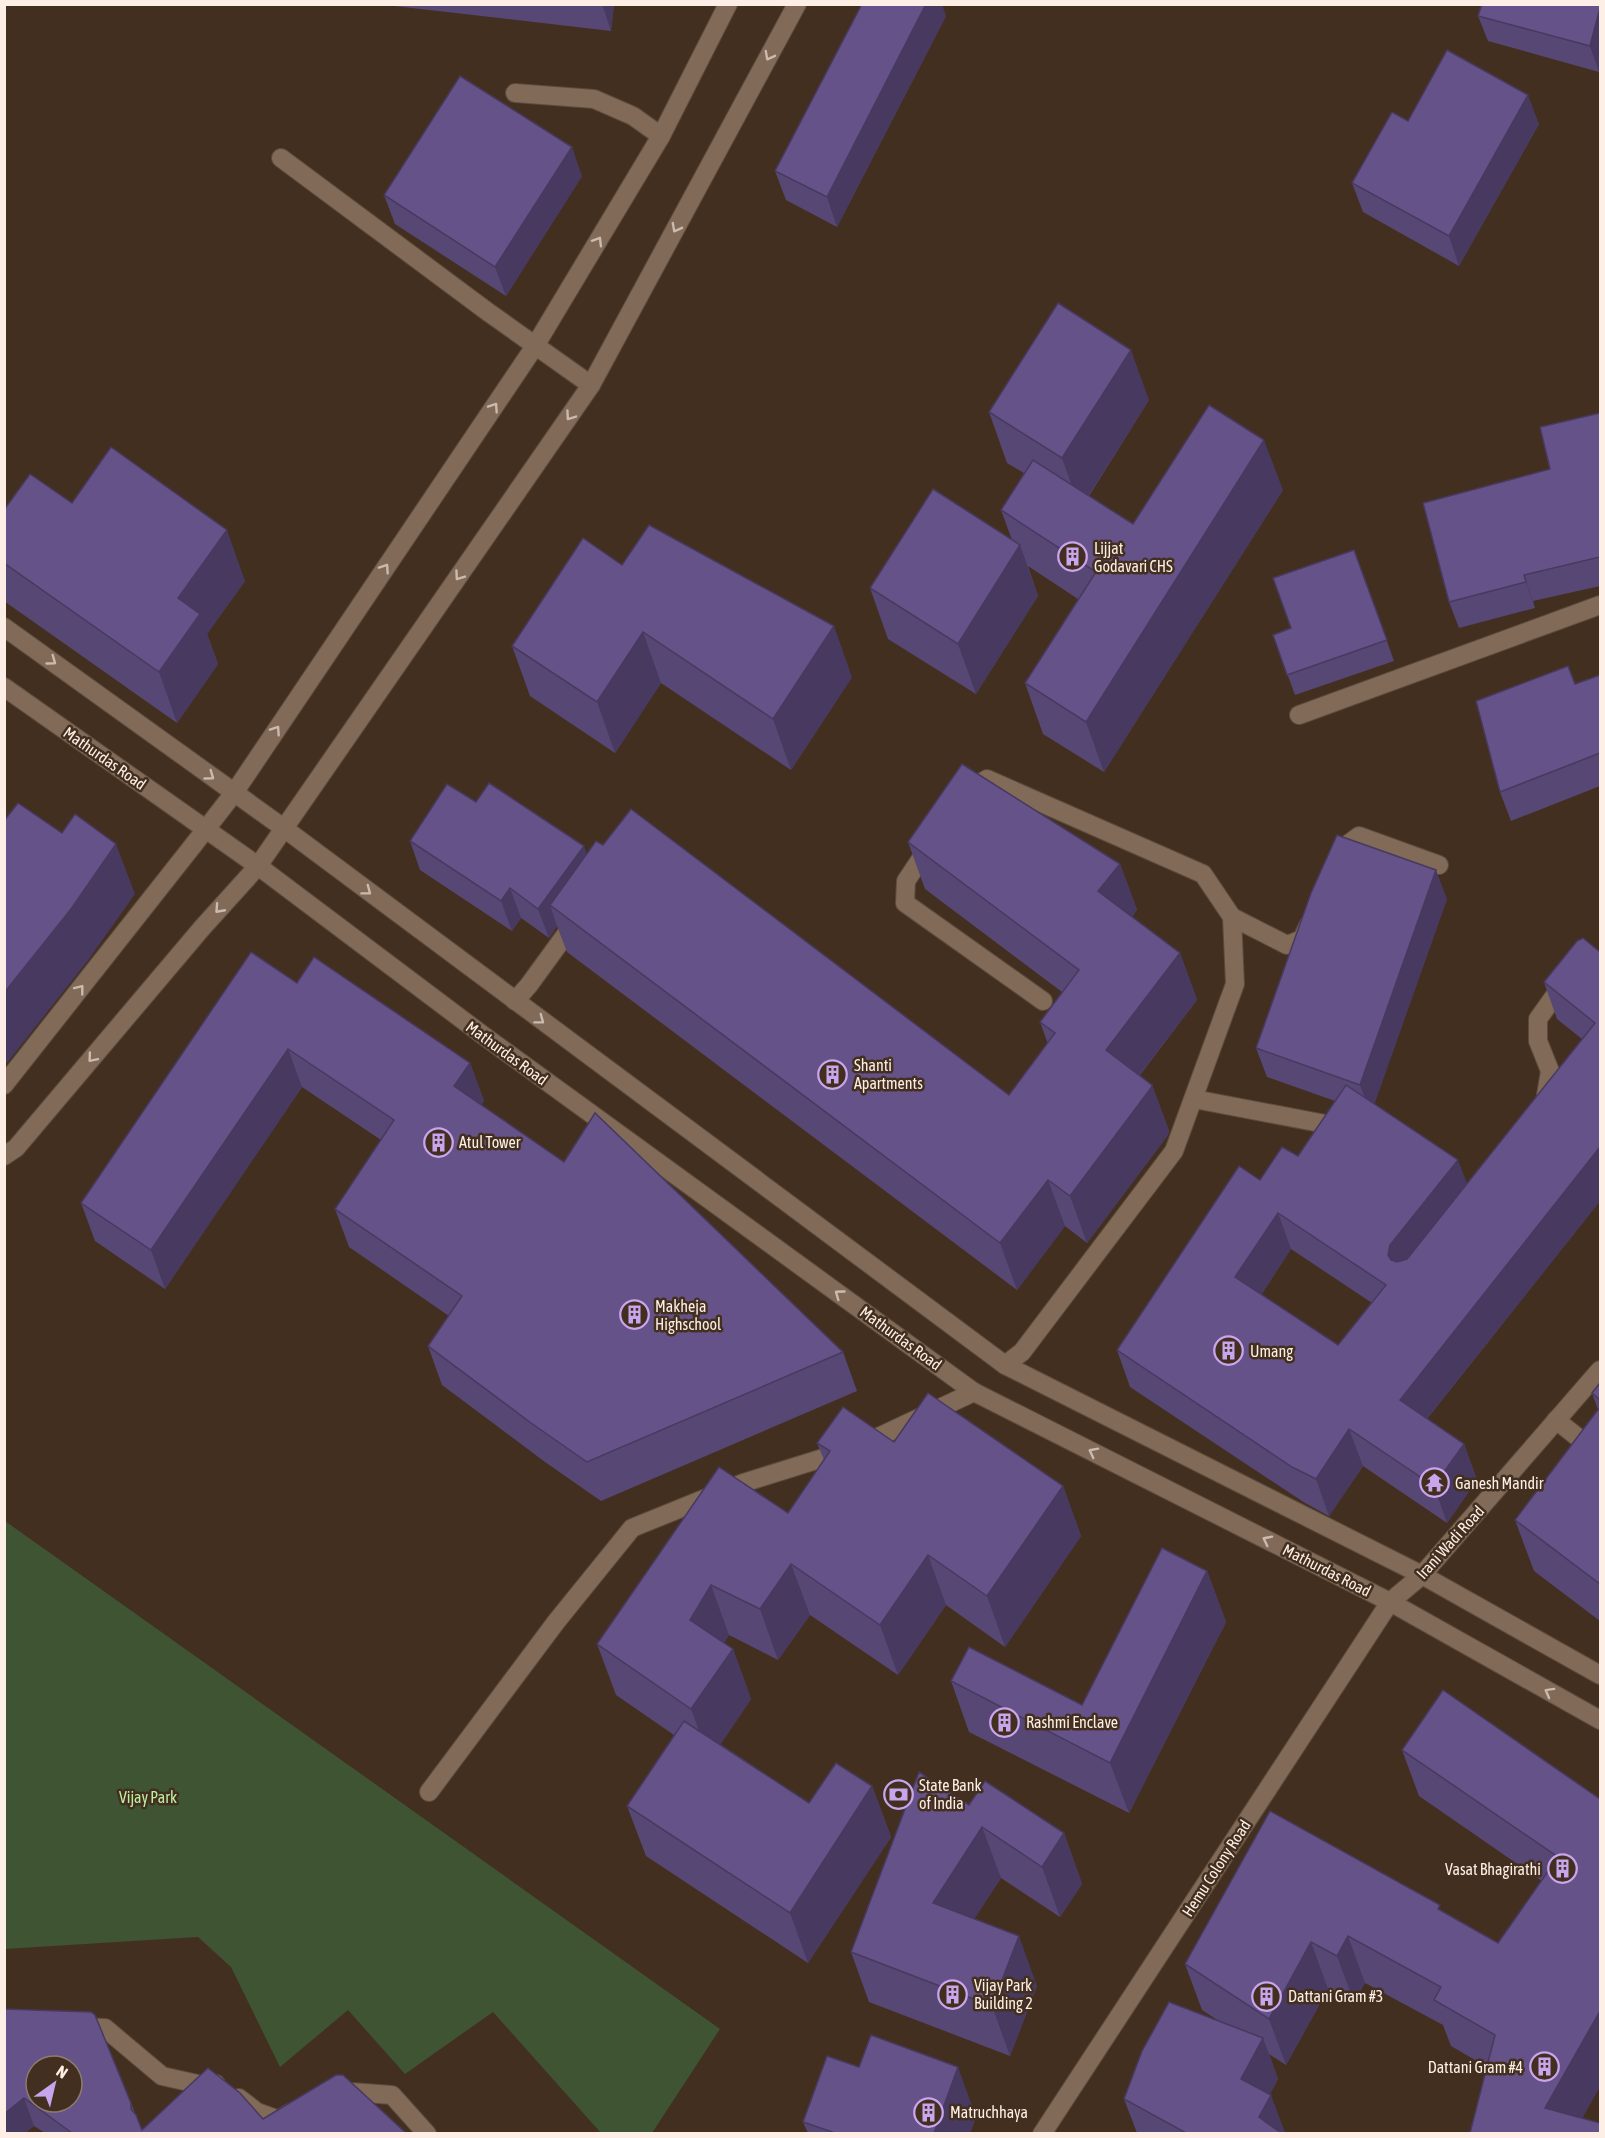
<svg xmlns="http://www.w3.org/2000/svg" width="1605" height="2138" font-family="'Asap Condensed',sans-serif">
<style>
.park{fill:#3e5433}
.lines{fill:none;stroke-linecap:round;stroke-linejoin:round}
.service-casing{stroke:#5c4b3c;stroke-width:20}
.minor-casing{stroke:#5c4b3c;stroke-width:20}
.tertiary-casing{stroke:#5c4b3c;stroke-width:20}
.service{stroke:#816a58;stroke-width:18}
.minor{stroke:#816a58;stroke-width:18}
.tertiary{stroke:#816a58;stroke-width:18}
.wall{fill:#574775;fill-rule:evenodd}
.shaded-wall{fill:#47395f}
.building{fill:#655288;stroke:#47395f;stroke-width:1.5;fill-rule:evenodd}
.oneway{stroke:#cbbaad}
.labels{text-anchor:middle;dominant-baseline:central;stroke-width:5;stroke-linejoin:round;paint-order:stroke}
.poi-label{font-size:16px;fill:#fdefe5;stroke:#432f1f;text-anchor:start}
.street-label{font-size:16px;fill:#fdefe5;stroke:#432f1f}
.park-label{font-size:16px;fill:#bbf0a1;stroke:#432f1f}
</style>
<rect width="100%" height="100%" fill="#432f1f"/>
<polygon class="park" points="5,1521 720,2029 652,2133 601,2133 493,2012 405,2074 348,2010 280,2067 231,1967 198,1937 5,1949"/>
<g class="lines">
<defs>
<polyline id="service" points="515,93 594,99 633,116 661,136"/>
<g id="minor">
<polyline points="281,158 488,312 591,385"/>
<polyline points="1299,715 1600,605"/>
<polyline points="965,792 987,779 1203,874 1232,917 1235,984 1174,1151 1022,1352 1005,1365"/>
<polyline points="930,845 906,881 905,903 1043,1001"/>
<polyline points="1338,858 1343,848 1359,836 1439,865"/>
<polyline points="1232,917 1287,945 1302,939 1309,924"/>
<polyline points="515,1001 529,985 577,919"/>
<polyline points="4,1085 206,829"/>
<polyline points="1194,1099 1336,1126"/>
<polyline points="1543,1105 1545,1101 1550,1071 1538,1041 1538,1019 1568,977 1600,960"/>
<polyline points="4,1156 16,1148 202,928 258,866"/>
<polyline points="1556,1420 1600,1455"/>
<polyline points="429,1792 556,1622 632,1528 743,1483 855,1448 974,1392"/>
<polyline points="76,2027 105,2028 162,2076 202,2085 216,2084"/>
<polyline points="338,2091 392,2095 427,2134"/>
<polyline points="239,2098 257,2112 279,2120 290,2113"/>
<polyline points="1042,2134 1390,1602 1422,1575 1600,1370"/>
</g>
<g id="tertiary">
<polyline points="4,627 285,829 1005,1365 1422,1575 1600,1675"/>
<polyline points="4,687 258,866 484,1036 974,1392 1390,1602 1600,1720"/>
<polyline points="206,829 234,793 535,346 661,136 728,4"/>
<polyline points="258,866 591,385 797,4"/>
</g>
</defs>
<use href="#service" class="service-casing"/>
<use href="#minor" class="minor-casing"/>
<use href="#tertiary" class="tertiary-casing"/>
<use href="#service" class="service"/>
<use href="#minor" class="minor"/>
<use href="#tertiary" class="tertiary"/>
</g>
<g class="wall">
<polygon points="377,4 614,4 611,31"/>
<polygon points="1600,4 1599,72 1488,41 1478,16"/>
<polygon points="946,16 837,227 786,200 775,171"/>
<polygon points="1408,121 1539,124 1459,266 1363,212 1352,183"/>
<polygon points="582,176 506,296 395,224 384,195"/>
<polygon points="1149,400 1089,496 1133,524 1283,490 1104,772 1043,734 1025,683 1078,599 1028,566 1038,596 976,694 888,639 870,588 1012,540 1001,510 1024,473 1007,463 989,412"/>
<polygon points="1600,413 1600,586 1533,601 1535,608 1459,628 1449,602 1550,469"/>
<polygon points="72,503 245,581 207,634 218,664 177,723 4,601 4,510"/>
<polygon points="1354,550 1394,661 1295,695 1273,635 1291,628"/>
<polygon points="622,565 852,677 791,770 661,683 615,753 530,696 512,646"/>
<polygon points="1600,675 1600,786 1511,821 1500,792 1575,684"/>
<polygon points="476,802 587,854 1009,1095 1048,1044 1040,1022 1062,992 925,889 908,842 1120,864 1137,910 1132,917 1180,953 1197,1000 1140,1075 1152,1085 1169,1131 1168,1135 1087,1243 1065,1226 1017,1290 567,952 557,926 549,938 521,918 512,931 420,870 410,841"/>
<path d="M1447 899 1374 1104 1467 1183 1582 1039 1557 1019 1544 982 1600 952V1201L1427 1419 1464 1444 1477 1480 1447 1523 1363 1466 1329 1516 1305 1503 1130 1387 1117 1350 1260 1180 1298 1156 1335 1101 1267 1077 1256 1048ZM1291 1249 1372 1303 1338 1345 1261 1295Z"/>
<polygon points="297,983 470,1063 484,1101 481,1105 843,1352 857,1391 601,1501 545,1462 442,1385 428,1346 449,1316 349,1247 335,1209 381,1140 302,1087 165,1289 95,1241 81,1203"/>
<polygon points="1600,1383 1600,1621 1534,1571 1515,1520 1598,1410 1592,1393"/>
<polygon points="894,1442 1063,1486 1081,1536 1005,1647 946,1605 898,1675 810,1615 778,1660 729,1635 724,1643 733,1649 751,1699 720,1745 809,1803 872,1786 891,1837 808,1963 646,1856 627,1806 674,1735 616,1695 597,1644 788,1513 824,1460 817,1443"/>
<polygon points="1207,1571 1226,1622 1129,1813 969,1732 951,1681 1082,1705"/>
<polygon points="1402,1750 1600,1799 1583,2118 1600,2133 1451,2046 1443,2025 1365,1983 1354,2002 1328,1989 1286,2065 1269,2054 1278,2079 1270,2094 1285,2133 1137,2133 1124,2099 1219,2021 1202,2010 1185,1964 1442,1911 1498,1943 1542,1881 1419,1796"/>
<polygon points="969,1805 1064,1833 1082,1884 1060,1917 1001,1878 974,1919 1037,1986 1010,2056 869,2002 851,1952"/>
<polygon points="4,2009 131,2103 142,2130 263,2119 406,2133 45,2133 34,2126 25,2133"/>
<polygon points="976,2117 970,2133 808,2133 803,2122"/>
</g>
<g class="shaded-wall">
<polygon points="602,4 614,4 611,31"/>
<polygon points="926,4 942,4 946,16 837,227 827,197"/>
<polygon points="1600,8 1600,67 1599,72 1590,46"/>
<polygon points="1528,95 1539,124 1459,266 1449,236"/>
<polygon points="572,147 582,176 506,296 495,267"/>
<polygon points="1131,350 1149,400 1080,509 1062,458"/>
<polygon points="1264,440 1283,490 1104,772 1086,722"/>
<polygon points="227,530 245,581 207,634 218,664 177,723 159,672 178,598"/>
<polygon points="1020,545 1038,596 976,694 958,644"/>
<polygon points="1524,575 1533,601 1535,608 1526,582"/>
<polygon points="834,626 852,677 791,770 773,719"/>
<polygon points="643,632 661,683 615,753 597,702"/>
<polygon points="116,844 135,894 89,959 7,1063 4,1056 4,993"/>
<polygon points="584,846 595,875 550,905 557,926 549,938 538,909"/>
<polygon points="1120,864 1137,910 1115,938 1098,891"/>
<polygon points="1436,870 1447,899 1371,1114 1360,1085"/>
<polygon points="510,888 521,918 512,931 501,901"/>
<polygon points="1180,953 1197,1000 1123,1096 1106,1050"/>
<polygon points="288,1049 302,1087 165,1289 151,1250"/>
<polygon points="470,1063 484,1101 468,1125 454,1086"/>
<polygon points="1152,1085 1169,1131 1168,1135 1087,1243 1070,1196"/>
<polygon points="1600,1147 1600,1201 1413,1436 1400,1400"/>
<polygon points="1458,1160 1472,1196 1401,1291 1388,1255 1390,1245"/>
<polygon points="1048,1180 1065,1226 1017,1290 1000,1243"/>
<polygon points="1278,1213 1291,1249 1248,1314 1235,1277"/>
<polygon points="1349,1429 1363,1466 1329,1516 1316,1479"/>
<polygon points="1464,1444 1477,1480 1447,1523 1434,1486"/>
<polygon points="1063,1486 1081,1536 1005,1647 987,1596"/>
<polygon points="928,1555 946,1605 898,1675 880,1625"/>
<polygon points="791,1564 810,1615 778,1660 760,1609"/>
<polygon points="1207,1571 1226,1622 1129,1813 1110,1763"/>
<polygon points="711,1585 729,1635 708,1671 690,1620"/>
<polygon points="733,1649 751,1699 710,1760 691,1709"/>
<polygon points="872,1786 891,1837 808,1963 790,1913"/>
<polygon points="982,1827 1001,1878 952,1953 933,1903"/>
<polygon points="1064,1833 1082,1884 1060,1917 1042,1867"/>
<polygon points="1019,1936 1037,1986 1010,2056 992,2006"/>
<polygon points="1348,1936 1365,1983 1354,2002 1337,1956"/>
<polygon points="1311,1942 1328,1989 1286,2065 1269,2019"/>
<polygon points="1600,2011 1600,2087 1574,2133 1545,2108"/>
<polygon points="1263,2038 1278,2079 1256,2120 1241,2079"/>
<polygon points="958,2067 976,2117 970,2133 934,2133"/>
<polygon points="1271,2095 1285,2133 1265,2133 1259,2117"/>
<polygon points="24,2098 34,2126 25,2133 4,2133 4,2114"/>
</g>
<g class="building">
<polygon points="862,4 926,4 827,197 775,171"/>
<polygon points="1482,4 1600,4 1600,8 1590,46 1478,16"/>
<polygon points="1447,50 1528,95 1449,236 1352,183 1392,112 1408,121"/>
<polygon points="460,76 572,147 495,267 384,195"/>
<polygon points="1058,303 1131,350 1062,458 989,412"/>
<polygon points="1209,405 1264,440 1086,722 1025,683 1096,572 1001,510 1033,460 1133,524"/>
<polygon points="1600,413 1600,557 1524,575 1526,582 1449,602 1423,503 1550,469 1540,427"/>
<polygon points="111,447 227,530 178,598 200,614 159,672 4,563 4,510 30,474 72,503"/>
<polygon points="933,489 1020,545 958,644 870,588"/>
<polygon points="649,525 834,626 773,719 643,632 597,702 512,646 583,538 622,565"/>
<polygon points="1354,550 1387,640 1287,675 1273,635 1291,628 1273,578"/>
<polygon points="1568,666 1575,684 1600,675 1600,753 1500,792 1476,701"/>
<polygon points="962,764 1120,864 1098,891 1180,953 1106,1050 1152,1085 1151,1088 1070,1196 1048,1180 1000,1243 550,905 596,841 603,845 631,809 1009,1095 1055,1033 1040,1022 1079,970 908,842"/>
<polygon points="489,783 584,846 538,909 510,888 501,901 410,841 447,784 476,802"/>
<polygon points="18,803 62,833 75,814 116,844 71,909 4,993 4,821"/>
<polygon points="1337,835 1436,870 1360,1085 1256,1048 1311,893"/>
<path d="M1583 938 1600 952V1147L1400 1400 1464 1444 1434 1486 1349 1429 1316 1479 1292 1467 1117 1350 1239 1166 1260 1180 1282 1147 1298 1156 1346 1085 1458 1160 1390 1245 1388 1255 1391 1260 1397 1262 1407 1259 1595 1023 1544 982 1577 941ZM1278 1213 1386 1285 1338 1345 1235 1277Z"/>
<polygon points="251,952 297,983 314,957 470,1063 454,1086 564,1162 595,1113 843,1352 587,1462 531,1423 428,1346 462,1296 335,1209 394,1120 288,1049 151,1250 81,1203"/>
<polygon points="1600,1383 1600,1400 1592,1393"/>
<polygon points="928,1393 1063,1486 987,1596 928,1555 880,1625 791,1564 760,1609 711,1585 690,1620 733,1649 691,1709 597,1644 719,1467 788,1513 830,1451 817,1443 843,1407 894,1442"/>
<polygon points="1600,1407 1600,1584 1515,1520"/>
<polygon points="1162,1548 1207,1571 1110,1763 951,1681 969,1647 1082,1705"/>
<polygon points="1443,1690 1600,1799 1600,2011 1545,2108 1600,2123 1600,2133 1470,2133 1495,2035 1434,2000 1441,1987 1348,1936 1337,1956 1311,1942 1269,2019 1185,1964 1270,1811 1440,1905 1438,1909 1498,1943 1558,1857 1402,1750"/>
<polygon points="684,1721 809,1803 836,1763 872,1786 790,1913 627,1806"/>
<polygon points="919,1772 969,1805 985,1781 1064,1833 1042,1867 982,1827 933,1903 1019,1936 992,2006 851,1952"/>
<polygon points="1169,2002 1263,2038 1241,2079 1271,2095 1259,2117 1281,2133 1186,2133 1124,2099 1142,2051"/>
<path d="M4 2009 91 2012 95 2015 131 2103V2109L136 2115 142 2130 208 2068 240 2093 263 2119 336 2075H343L406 2133H72L24 2098 4 2114ZM36 2066H72V2102H36Z"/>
<polygon points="871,2035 958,2067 934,2133 835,2133 803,2122 827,2056 859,2067"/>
</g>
<defs><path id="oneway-chevron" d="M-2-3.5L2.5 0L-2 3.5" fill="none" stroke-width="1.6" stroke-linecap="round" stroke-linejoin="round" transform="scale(1.5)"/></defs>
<g class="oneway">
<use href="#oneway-chevron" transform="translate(769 56) rotate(118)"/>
<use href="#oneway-chevron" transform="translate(676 228) rotate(118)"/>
<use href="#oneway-chevron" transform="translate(598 241) rotate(-59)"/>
<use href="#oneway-chevron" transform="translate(494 407) rotate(-56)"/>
<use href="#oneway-chevron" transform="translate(570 416) rotate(125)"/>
<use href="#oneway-chevron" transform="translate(385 568) rotate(-56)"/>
<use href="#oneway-chevron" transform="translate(459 576) rotate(125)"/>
<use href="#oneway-chevron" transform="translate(52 661) rotate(36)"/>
<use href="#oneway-chevron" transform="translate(276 730) rotate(-56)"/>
<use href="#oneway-chevron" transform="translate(210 776) rotate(36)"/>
<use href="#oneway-chevron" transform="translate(367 891) rotate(37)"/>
<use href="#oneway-chevron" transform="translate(219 909) rotate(132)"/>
<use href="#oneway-chevron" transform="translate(80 989) rotate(-52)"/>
<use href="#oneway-chevron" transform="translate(540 1020) rotate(37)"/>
<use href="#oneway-chevron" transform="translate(92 1058) rotate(130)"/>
<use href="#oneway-chevron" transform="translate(839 1294) rotate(-144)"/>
<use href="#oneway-chevron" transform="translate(1093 1452) rotate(-153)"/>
<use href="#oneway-chevron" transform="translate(1267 1540) rotate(-153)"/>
<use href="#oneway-chevron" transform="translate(1549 1692) rotate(-151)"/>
</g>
<defs>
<symbol id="building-ring" viewBox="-11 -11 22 22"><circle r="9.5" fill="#432f1f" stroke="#c9a5ee" stroke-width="1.5"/><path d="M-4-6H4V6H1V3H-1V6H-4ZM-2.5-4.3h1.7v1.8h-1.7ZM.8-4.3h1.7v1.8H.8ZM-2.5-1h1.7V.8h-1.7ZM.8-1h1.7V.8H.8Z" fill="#c9a5ee"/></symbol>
<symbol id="temple-ring" viewBox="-11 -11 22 22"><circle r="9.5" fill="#432f1f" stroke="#c9a5ee" stroke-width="1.5"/><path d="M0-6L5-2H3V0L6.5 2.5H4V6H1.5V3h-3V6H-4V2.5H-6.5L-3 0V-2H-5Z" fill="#c9a5ee"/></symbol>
<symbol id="bank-ring" viewBox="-11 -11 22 22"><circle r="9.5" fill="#432f1f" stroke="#c9a5ee" stroke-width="1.5"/><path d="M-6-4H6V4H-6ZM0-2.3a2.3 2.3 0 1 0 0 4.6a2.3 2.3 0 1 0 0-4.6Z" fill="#c9a5ee"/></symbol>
</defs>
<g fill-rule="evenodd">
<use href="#building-ring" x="1056" y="540" width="33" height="33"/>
<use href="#building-ring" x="816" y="1058" width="33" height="33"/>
<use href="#building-ring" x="422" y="1126" width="33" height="33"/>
<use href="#building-ring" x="618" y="1298" width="33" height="33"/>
<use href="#building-ring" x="1212" y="1334" width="33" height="33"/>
<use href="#temple-ring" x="1418" y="1466" width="33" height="33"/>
<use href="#building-ring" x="988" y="1706" width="33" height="33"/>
<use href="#bank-ring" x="882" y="1778" width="33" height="33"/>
<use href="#building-ring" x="1546" y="1852" width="33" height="33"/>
<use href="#building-ring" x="936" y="1978" width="33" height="33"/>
<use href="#building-ring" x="1250" y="1980" width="33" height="33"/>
<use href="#building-ring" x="1528" y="2050" width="33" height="33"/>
<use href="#building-ring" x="912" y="2096" width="33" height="33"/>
</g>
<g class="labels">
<g class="poi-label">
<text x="1094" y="548">Lijjat<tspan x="1094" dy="18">Godavari CHS</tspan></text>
<text x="854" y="1065">Shanti<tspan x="854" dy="18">Apartments</tspan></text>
<text x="459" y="1142">Atul Tower</text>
<text x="655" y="1306">Makheja<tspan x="655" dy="18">Highschool</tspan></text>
<text x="1250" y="1351">Umang</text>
<text x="1455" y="1483">Ganesh Mandir</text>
<text x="1026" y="1722">Rashmi Enclave</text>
<text x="919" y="1785">State Bank<tspan x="919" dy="18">of India</tspan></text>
<text x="1541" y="1869" text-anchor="end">Vasat Bhagirathi</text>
<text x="974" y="1985">Vijay Park<tspan x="974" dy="18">Building 2</tspan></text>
<text x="1288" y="1996">Dattani Gram #3</text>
<text x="1523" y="2067" text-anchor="end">Dattani Gram #4</text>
<text x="950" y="2112">Matruchhaya</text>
</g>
<g class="street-label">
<text transform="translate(105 758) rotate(35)">Mathurdas Road</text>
<text transform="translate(507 1053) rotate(36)">Mathurdas Road</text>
<text transform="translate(901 1338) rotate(36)">Mathurdas Road</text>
<text transform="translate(1450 1542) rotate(-48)">Irani Wadi Road</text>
<text transform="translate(1327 1570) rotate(27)">Mathurdas Road</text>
<text transform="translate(1216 1868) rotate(-57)">Hemu Colony Road</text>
</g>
<g class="park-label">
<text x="148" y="1797">Vijay Park</text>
</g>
</g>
<rect width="1605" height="2138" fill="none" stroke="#fdefe5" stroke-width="12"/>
<g transform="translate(54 2084) rotate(34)"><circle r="28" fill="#432f1f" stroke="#8d7c6e" stroke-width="1.5"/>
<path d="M0-4.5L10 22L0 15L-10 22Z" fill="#c9a5ee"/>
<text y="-9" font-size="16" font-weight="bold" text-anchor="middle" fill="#fdefe5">N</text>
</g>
</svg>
